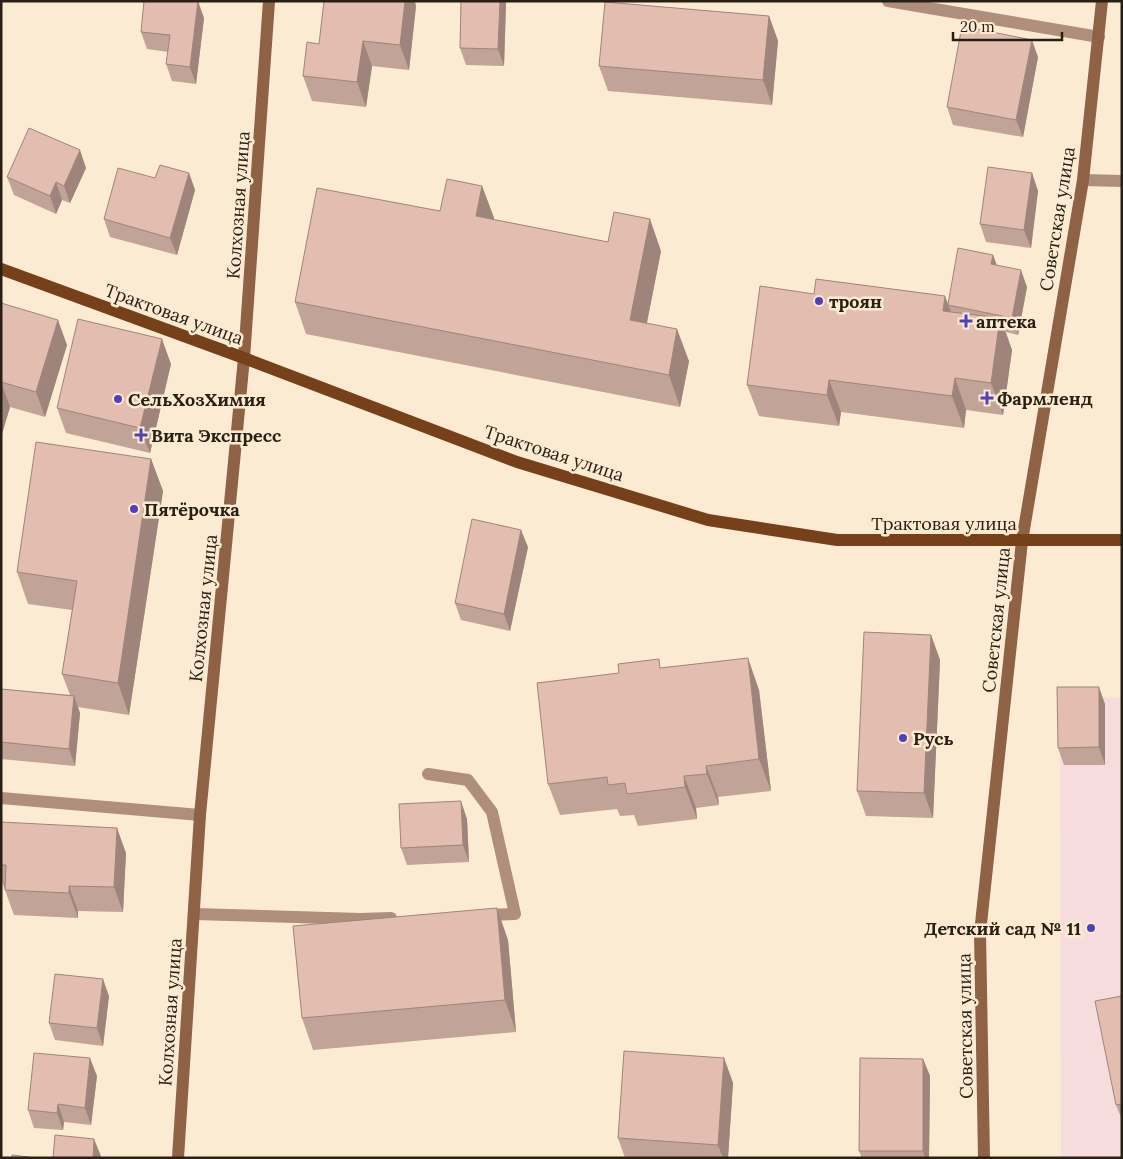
<svg xmlns="http://www.w3.org/2000/svg" width="1123" height="1159" font-family="Lora,serif">
<style>
.education{fill:#f7dcde}
.lines{fill:none;stroke-linecap:round;stroke-linejoin:round}
.lane{stroke:#af8f7c;stroke-width:12}
.street{stroke:#af8f7c;stroke-width:12}
.secondary{stroke:#8f6145;stroke-width:12}
.primary{stroke:#76401b;stroke-width:12}
.wall{fill:#c2a397}
.shaded-wall{fill:#9e847b}
.building{fill:#e2bdb0;stroke:#9e847b}
.poi-dot{fill:#5140b8;stroke:#fcebd3;stroke-width:2}
.labels{text-anchor:middle;dominant-baseline:central;stroke-width:5;stroke-linejoin:round;paint-order:stroke}
.street-label{font-size:18px;fill:#282015;stroke:#fcebd3}
.poi-label{font-size:18px;font-weight:bold;fill:#282015;stroke:#fcebd3;text-anchor:start}
</style>
<rect width="100%" height="100%" fill="#fcebd3"/>
<polygon class="education" points="1060,696 1122,698 1122,1158 1061,1158"/>
<g class="lines">
<g class="lane">
<polyline points="428,774 468,780 492,812 515,914 483,915"/>
<polyline points="1,798 200,815"/>
<polyline points="194,914 360,919 391,918"/>
</g>
<g class="street">
<polyline points="888,1 1099,37"/>
<polyline points="1083,180 1122,181"/>
</g>
<g class="secondary">
<polyline points="178,1158 200,815 244,358 269,1"/>
<polyline points="984,1158 980,933 1022,541 1083,180 1102,1"/>
</g>
<polyline class="primary" points="1,269 244,358 517,462 708,520 837,540 1122,540"/>
</g>
<g class="wall">
<polygon points="461,1 506,1 506,4 504,66 466,65 460,48"/>
<polygon points="416,6 409,70 372,66 366,107 312,101 303,76"/>
<polygon points="769,16 778,41 772,105 608,91 599,66"/>
<polygon points="204,18 196,84 172,81 166,64 168,52 147,49 141,32"/>
<polygon points="1038,57 1023,137 953,125 947,107"/>
<polygon points="86,168 70,203 62,200 56,214 14,195 7,177"/>
<polygon points="189,173 195,190 177,255 110,237 104,219 155,178"/>
<polygon points="1032,173 1038,191 1031,248 986,242 980,224"/>
<polygon points="482,186 494,218 494,220 608,242 661,251 647,323 689,361 680,407 306,334 295,302 440,211"/>
<polygon points="993,255 997,265 1027,287 1018,335 1006,332 1012,350 1003,415 966,410 964,428 841,412 839,426 759,416 747,385 814,294 948,304"/>
<polygon points="1,303 67,345 45,417 10,407 1,437"/>
<polygon points="171,364 150,453 66,433 57,408"/>
<polygon points="151,459 163,491 129,715 78,707 80,713 75,766 1,759 1,689 70,695 62,674 72,610 28,604 17,572"/>
<polygon points="528,547 510,631 461,620 455,603"/>
<polygon points="931,635 940,660 933,818 866,816 857,791"/>
<polygon points="662,668 759,690 771,791 718,797 719,805 696,808 697,819 638,826 634,815 620,816 617,809 560,815 548,784"/>
<polygon points="1105,704 1105,765 1064,765 1058,748"/>
<polygon points="467,819 469,862 407,865 401,848"/>
<polygon points="1,822 126,853 123,912 78,911 78,918 14,915 1,879"/>
<polygon points="508,940 516,1032 313,1050 302,1018"/>
<polygon points="109,996 103,1046 55,1040 49,1023"/>
<polygon points="1122,996 1122,1120 1116,1105"/>
<polygon points="724,1058 733,1083 728,1158 625,1158 618,1138"/>
<polygon points="923,1059 930,1076 929,1158 862,1158 859,1151"/>
<polygon points="97,1076 91,1125 64,1122 63,1130 34,1128 28,1110"/>
</g>
<g class="shaded-wall">
<polygon points="198,1 204,18 196,84 190,67"/>
<polygon points="405,1 415,1 416,6 409,70 400,45"/>
<polygon points="500,1 506,1 506,4 504,66 498,49"/>
<polygon points="769,16 778,41 772,105 763,80"/>
<polygon points="1032,40 1038,57 1023,137 1016,120"/>
<polygon points="363,41 372,66 366,107 357,82"/>
<polygon points="80,150 86,168 70,203 64,186"/>
<polygon points="189,173 195,190 177,255 170,238"/>
<polygon points="1032,173 1038,191 1031,248 1024,230"/>
<polygon points="56,182 62,200 56,214 50,196"/>
<polygon points="482,186 494,218 488,248 476,216"/>
<polygon points="650,219 661,251 641,352 630,320"/>
<polygon points="993,255 999,273 991,264"/>
<polygon points="1021,270 1027,287 1018,335 1012,318"/>
<polygon points="945,296 957,328 943,311"/>
<polygon points="1000,318 1012,350 1003,415 991,383"/>
<polygon points="58,320 67,345 45,417 36,392"/>
<polygon points="677,329 689,361 680,407 669,375"/>
<polygon points="162,339 171,364 150,453 140,428"/>
<polygon points="955,378 966,410 964,428 952,396"/>
<polygon points="829,380 841,412 839,426 827,395"/>
<polygon points="1,382 10,407 1,437"/>
<polygon points="151,459 163,491 129,715 118,683"/>
<polygon points="521,530 528,547 510,631 504,614"/>
<polygon points="931,635 940,660 933,818 924,793"/>
<polygon points="748,658 759,690 771,791 759,759"/>
<polygon points="1099,687 1105,704 1105,765 1099,747"/>
<polygon points="74,696 80,713 75,766 69,749"/>
<polygon points="706,766 718,797 719,805 707,774"/>
<polygon points="684,776 696,808 697,819 685,787"/>
<polygon points="461,801 467,819 469,862 463,845"/>
<polygon points="117,828 126,853 123,912 114,887"/>
<polygon points="69,886 78,911 78,918 69,893"/>
<polygon points="497,908 508,940 516,1032 505,1000"/>
<polygon points="103,979 109,996 103,1046 97,1028"/>
<polygon points="90,1058 97,1076 91,1125 85,1108"/>
<polygon points="724,1058 733,1083 728,1158 723,1158 718,1145"/>
<polygon points="923,1059 930,1076 929,1158 925,1158 923,1151"/>
<polygon points="58,1104 64,1122 63,1130 57,1113"/>
<polygon points="94,1139 101,1156 101,1158 93,1158"/>
</g>
<g class="building">
<polygon points="144,1 198,1 190,67 166,64 170,35 141,32"/>
<polygon points="324,1 405,1 400,45 363,41 357,82 303,76 307,42 319,44"/>
<polygon points="461,1 500,1 498,49 460,48"/>
<polygon points="605,2 769,16 763,80 599,66"/>
<polygon points="962,26 1032,40 1016,120 947,107"/>
<polygon points="29,128 80,150 64,186 56,182 50,196 7,177"/>
<polygon points="160,165 189,173 170,238 104,219 118,168 155,178"/>
<polygon points="988,167 1032,173 1024,230 980,224"/>
<polygon points="447,179 482,186 476,216 608,242 614,212 650,219 630,320 677,329 669,375 295,302 317,188 440,211"/>
<polygon points="958,248 993,255 991,264 1021,270 1012,318 948,305 948,304"/>
<polygon points="816,279 945,296 943,311 1000,318 991,383 955,378 952,396 829,380 827,395 747,385 760,286 814,294"/>
<polygon points="1,303 58,320 36,392 1,382"/>
<polygon points="78,319 162,339 140,428 57,408"/>
<polygon points="36,442 151,459 118,683 62,674 77,581 17,572"/>
<polygon points="472,519 521,530 504,614 455,603"/>
<polygon points="864,632 931,635 924,793 857,791"/>
<polygon points="748,658 759,759 706,766 707,774 684,776 685,787 627,794 625,783 608,785 607,777 548,784 537,683 619,673 618,664 659,659 660,668"/>
<polygon points="1057,687 1099,687 1099,747 1058,748"/>
<polygon points="1,689 74,696 69,749 1,742"/>
<polygon points="461,801 463,845 401,848 399,804"/>
<polygon points="1,822 117,828 114,887 69,886 69,893 5,890 6,865 1,865"/>
<polygon points="497,908 505,1000 302,1018 293,926"/>
<polygon points="55,974 103,979 97,1028 49,1023"/>
<polygon points="1122,996 1122,1104 1116,1105 1095,1001"/>
<polygon points="624,1051 724,1058 718,1145 618,1138"/>
<polygon points="34,1053 90,1058 85,1108 58,1104 57,1113 28,1110"/>
<polygon points="860,1058 923,1059 923,1151 859,1151"/>
<polygon points="55,1135 94,1139 93,1158 53,1158"/>
<polygon points="12,1155 37,1158 12,1158"/>
</g>
<g class="poi-dot">
<circle cx="819" cy="301" r="5"/>
<path d="M963.5 313.5h5v5h5v5h-5v5h-5v-5h-5v-5h5z"/>
<path d="M984.5 390.5h5v5h5v5h-5v5h-5v-5h-5v-5h5z"/>
<circle cx="118" cy="399" r="5"/>
<path d="M138.5 427.5h5v5h5v5h-5v5h-5v-5h-5v-5h5z"/>
<circle cx="134" cy="509" r="5"/>
<circle cx="903" cy="738" r="5"/>
<circle cx="1091" cy="928" r="5"/>
</g>
<g class="labels">
<g class="street-label">
<text transform="translate(238 205) rotate(-86)">Колхозная улица</text>
<text transform="translate(1057 219) rotate(-81)">Советская улица</text>
<text transform="translate(174 314) rotate(20)">Трактовая улица</text>
<text transform="translate(554 453) rotate(18)">Трактовая улица</text>
<text x="944" y="523">Трактовая улица</text>
<text transform="translate(203 608) rotate(-84)">Колхозная улица</text>
<text transform="translate(996 620) rotate(-84)">Советская улица</text>
<text transform="translate(170 1012) rotate(-86)">Колхозная улица</text>
<text transform="translate(965 1026) rotate(-91)">Советская улица</text>
</g>
<g class="poi-label">
<text x="829" y="301">троян</text>
<text x="976" y="321">аптека</text>
<text x="997" y="398">Фармленд</text>
<text x="128" y="399">СельХозХимия</text>
<text x="151" y="435">Вита Экспресс</text>
<text x="144" y="509">Пятёрочка</text>
<text x="913" y="738">Русь</text>
<text x="1081" y="928" text-anchor="end">Детский сад № 11</text>
</g>
</g>
<rect width="1123" height="1159" fill="none" stroke="#282015" stroke-width="5"/>
<path d="M953 32v8h109v-8" fill="none" stroke="#282015" stroke-width="2.5"/>
<text x="960" y="32" font-size="15" fill="#282015" stroke="#fcebd3" stroke-width="4" paint-order="stroke">20 m</text>
</svg>
